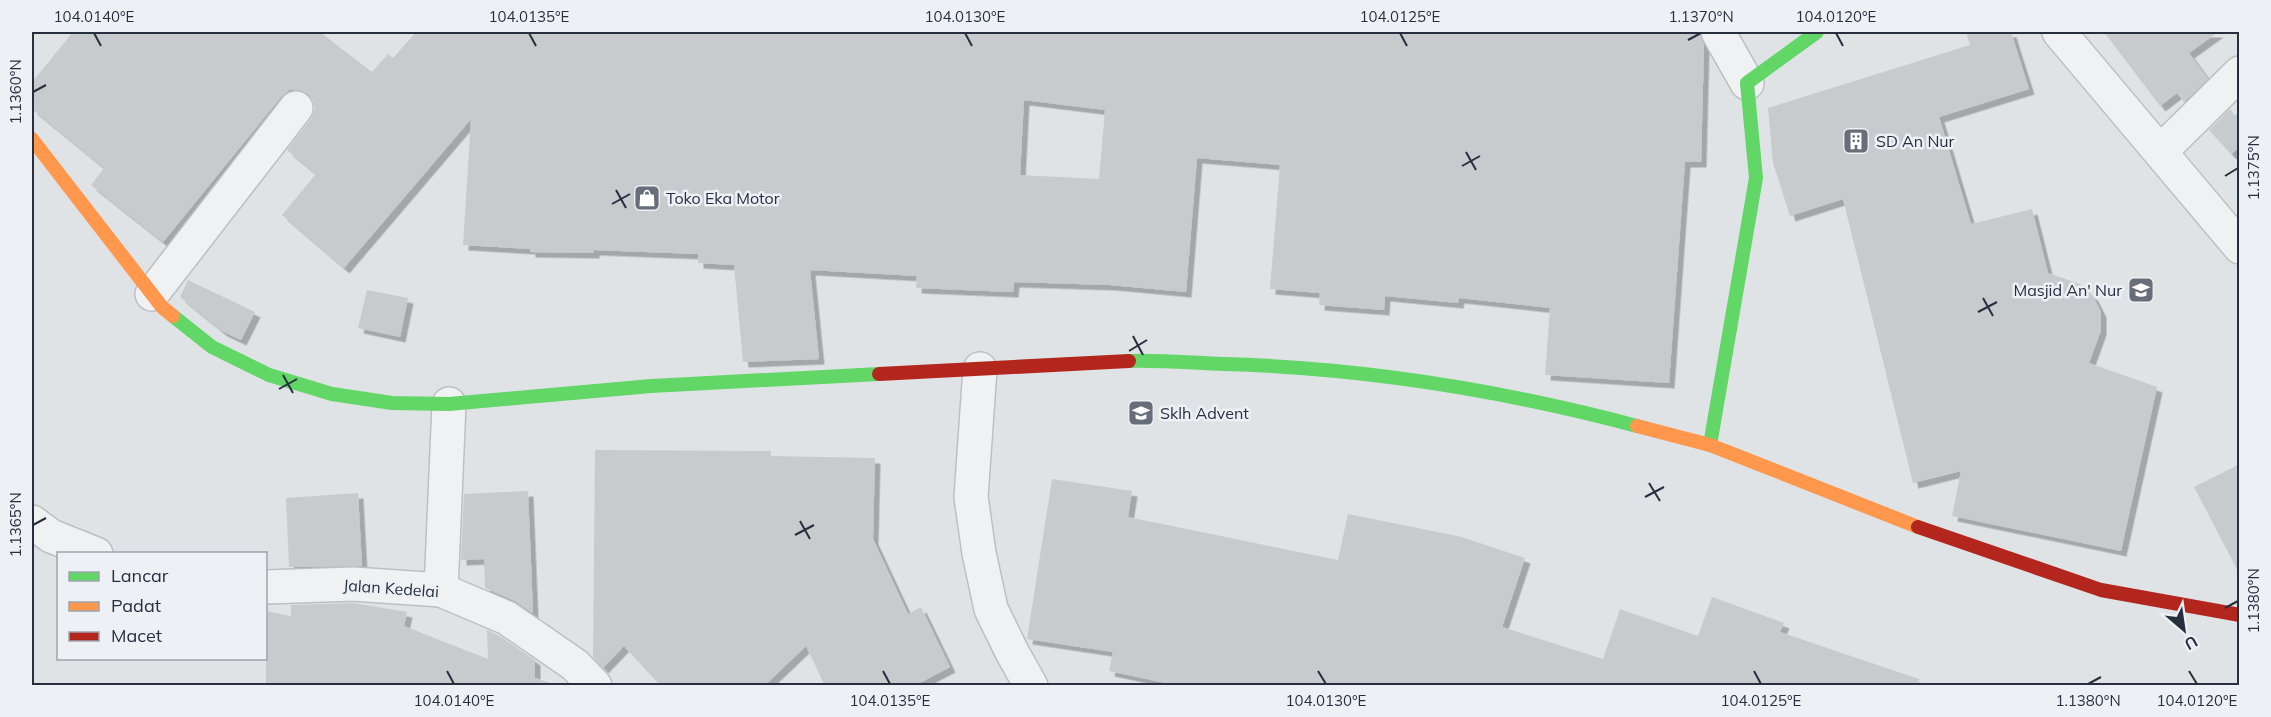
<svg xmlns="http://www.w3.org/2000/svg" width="2271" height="717" font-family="Mulish,sans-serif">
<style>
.building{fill:#c7cbce;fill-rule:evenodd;filter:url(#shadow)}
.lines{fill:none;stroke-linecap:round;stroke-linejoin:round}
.street-casing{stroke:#bdbfc3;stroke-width:36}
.street{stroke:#f0f1f2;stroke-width:33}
.fast{stroke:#63d668;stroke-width:14}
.slow{stroke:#ff974d;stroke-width:14}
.jam{stroke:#b3261e;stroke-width:14}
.ticks{fill:none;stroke:#272f3f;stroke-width:2}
.labels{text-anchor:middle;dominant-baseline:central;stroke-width:5;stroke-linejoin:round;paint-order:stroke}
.poi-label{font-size:16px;fill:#272f3f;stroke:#edf1f6;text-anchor:start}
.street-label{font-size:16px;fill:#272f3f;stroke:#edf1f6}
.neatline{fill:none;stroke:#272f3f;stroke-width:2}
.ticks-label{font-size:15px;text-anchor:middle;fill:#272f3f}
</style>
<defs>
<filter id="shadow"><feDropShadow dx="5.5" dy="5.5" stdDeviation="0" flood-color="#0004"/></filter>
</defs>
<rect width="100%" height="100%" fill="#e0e3e6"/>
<g class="building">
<path d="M73 32H320L372 72 388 54 393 58 416 32H1617L1700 34 1704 46 1701 162H1685L1669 383 1545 375 1550 308 1459 298 1458 303 1385 296 1384 310 1319 305 1320 293 1270 289 1280 165 1197 158 1186 292 1110 285 1014 282 1013 292 916 288 917 276 810 270 819 359 743 362 734 265 698 263V254L594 250V253L530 252V249L463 245 471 119 344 268 282 215 316 174 287 150 311 119 315 110 313 100 308 94 299 90H289L281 97 163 242 91 185 104 168 32 109V82ZM1024 100 1105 110 1099 179 1020 175Z"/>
<polygon points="1966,32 2011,32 2029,89 1939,117 1971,224 2032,209 2048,273 2080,284 2093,296 2101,312 2101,330 2089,363 2157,387 2121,551 1952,516 1961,471 1913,483 1843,199 1790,216 1773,163 1768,108 1970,45"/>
<polygon points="2104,32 2218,32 2189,53 2208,79 2184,102 2177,93 2160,106"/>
<polygon points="2230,109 2240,122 2240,147 2231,154 2209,130"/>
<polygon points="188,280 255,312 241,340 222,331 180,297"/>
<polygon points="367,290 408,298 400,337 358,328"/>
<polygon points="595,450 771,451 771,456 875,458 873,539 908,614 921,607 950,667 914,686 825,686 806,646 764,686 661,686 624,646 603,668 593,657"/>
<polygon points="2240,464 2240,575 2194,487"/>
<polygon points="1052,479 1132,491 1128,517 1338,560 1348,514 1462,537 1525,558 1502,627 1603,659 1620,609 1698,636 1712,597 1784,623 1780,632 1919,679 1918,686 1180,686 1109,671 1113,652 1027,639"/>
<polygon points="528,491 533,613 515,601 485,588 484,559 461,560 464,494"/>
<polygon points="358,493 362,566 289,567 286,498"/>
<polygon points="353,603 407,612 404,626 488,659 487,630 498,635 535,660 535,678 550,683 549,686 266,686 266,611 291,616 291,605"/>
</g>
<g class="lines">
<defs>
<g id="street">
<polyline points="1718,32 1747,83"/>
<polyline points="2059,32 2240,247"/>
<polyline points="2161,151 2240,73"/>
<polyline points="152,294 296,108"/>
<polyline points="980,369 971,497 979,553 991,609 1012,652 1031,686"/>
<polyline points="32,522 51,536 96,554"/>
<polyline points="266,587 353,584 441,590 507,618 575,665 595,686"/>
<polyline points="441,590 449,404"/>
</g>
</defs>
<use href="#street" class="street-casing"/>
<use href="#street" class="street"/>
<g class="fast">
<polyline points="173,316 212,347 269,375 332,394 392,403 449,404 651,386 879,374"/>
<path d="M1129 361C1160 360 1193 363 1224 364 1364 368 1502 390 1637 426"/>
<polyline points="1710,445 1756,178 1747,83 1817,32"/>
</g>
<g class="slow">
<polyline points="32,139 162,307 173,316"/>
<polyline points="1637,426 1710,445 1918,527"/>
</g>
<g class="jam">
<polyline points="879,374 1129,361"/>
<polyline points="1918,527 2101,590 2240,615"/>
</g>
</g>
<path class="ticks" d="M94 33 101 46M529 33 536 46M965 33 972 46M1400 33 1407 46M1836 33 1843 46M1688 40 1701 33M33 92 46 85M1466 152 1476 170M1462 166 1480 156M2225 176 2238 168M616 190 626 208M612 204 630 194M1983 298 1993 316M1978 312 1997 302M1133 336 1143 355M1129 351 1147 340M283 375 293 393M279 389 297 379M1649 483 1660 501M1645 497 1664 487M800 521 810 539M33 525 46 518M795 535 814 525M2225 608 2238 601M447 671 454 684M883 671 890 684M1318 671 1326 684M1754 671 1761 684M2189 671 2197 684M2088 684 2101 677"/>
<defs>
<symbol id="building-square" viewBox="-11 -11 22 22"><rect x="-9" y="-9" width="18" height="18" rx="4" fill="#686e79" stroke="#edf1f6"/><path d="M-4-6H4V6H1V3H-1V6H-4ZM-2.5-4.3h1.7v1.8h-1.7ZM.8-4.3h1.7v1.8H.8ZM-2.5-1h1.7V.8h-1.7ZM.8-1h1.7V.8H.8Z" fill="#fff"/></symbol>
<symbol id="shop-square" viewBox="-11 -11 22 22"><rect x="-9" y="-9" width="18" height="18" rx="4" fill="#686e79" stroke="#edf1f6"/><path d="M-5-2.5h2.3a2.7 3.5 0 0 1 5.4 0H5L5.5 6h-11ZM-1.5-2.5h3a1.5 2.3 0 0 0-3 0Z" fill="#fff"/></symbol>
<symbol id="school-square" viewBox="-11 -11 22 22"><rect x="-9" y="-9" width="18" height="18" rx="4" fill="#686e79" stroke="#edf1f6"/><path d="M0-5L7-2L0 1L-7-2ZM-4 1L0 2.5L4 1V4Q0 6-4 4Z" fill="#fff"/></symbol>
</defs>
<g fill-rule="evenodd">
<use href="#building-square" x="1841" y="126" width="30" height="30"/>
<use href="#shop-square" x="632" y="183" width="30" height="30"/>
<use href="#school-square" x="2126" y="275" width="30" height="30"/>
<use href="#school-square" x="1126" y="398" width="30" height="30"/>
</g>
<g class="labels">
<g class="poi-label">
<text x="1876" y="141">SD An Nur</text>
<text x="666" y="198">Toko Eka Motor</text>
<text x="2122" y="290" text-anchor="end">Masjid An' Nur</text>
<text x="1160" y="413">Sklh Advent</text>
</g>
<g class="street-label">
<text transform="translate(391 588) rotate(4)">Jalan Kedelai</text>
</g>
</g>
<rect width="2271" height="717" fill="none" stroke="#edf1f6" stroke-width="66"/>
<rect x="57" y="552" width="210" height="108" fill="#edf1f6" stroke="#9ea3ad" stroke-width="1.5"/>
<rect x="69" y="572" width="30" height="9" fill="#63d668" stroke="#9ea3ad" stroke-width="1.5"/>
<text x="111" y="582" font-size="18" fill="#272f3f">Lancar</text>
<rect x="69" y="602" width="30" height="9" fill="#ff974d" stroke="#9ea3ad" stroke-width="1.5"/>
<text x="111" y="612" font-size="18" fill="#272f3f">Padat</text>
<rect x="69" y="632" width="30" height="9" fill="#b3261e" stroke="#9ea3ad" stroke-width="1.5"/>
<text x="111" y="642" font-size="18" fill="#272f3f">Macet</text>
<g transform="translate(2184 630) rotate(151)" stroke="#edf1f6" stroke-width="4.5" paint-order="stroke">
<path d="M0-4.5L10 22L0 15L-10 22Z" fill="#272f3f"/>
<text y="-9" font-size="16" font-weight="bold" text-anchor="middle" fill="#272f3f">U</text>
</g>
<rect x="33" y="33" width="2205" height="651" class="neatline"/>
<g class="ticks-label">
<text x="94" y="22">104.0140°E</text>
<text x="529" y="22">104.0135°E</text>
<text x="965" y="22">104.0130°E</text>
<text x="1400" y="22">104.0125°E</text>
<text x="1701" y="22">1.1370°N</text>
<text x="1836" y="22">104.0120°E</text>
<text transform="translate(16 92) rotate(-90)" y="5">1.1360°N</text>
<text transform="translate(2254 168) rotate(-90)" y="5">1.1375°N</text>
<text transform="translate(16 525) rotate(-90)" y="5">1.1365°N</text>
<text transform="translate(2254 601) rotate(-90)" y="5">1.1380°N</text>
<text x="454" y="706">104.0140°E</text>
<text x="890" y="706">104.0135°E</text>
<text x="1326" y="706">104.0130°E</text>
<text x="1761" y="706">104.0125°E</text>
<text x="2088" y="706">1.1380°N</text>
<text x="2197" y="706">104.0120°E</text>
</g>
</svg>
